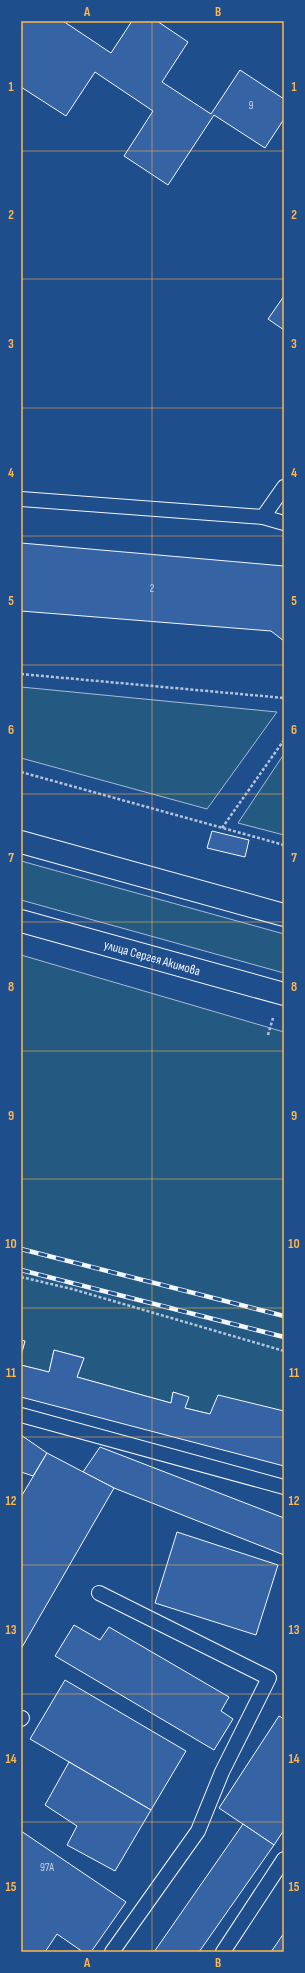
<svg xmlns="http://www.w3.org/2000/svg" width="305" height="1973" font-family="'Sofia Sans Condensed',sans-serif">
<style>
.green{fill:#245a82;stroke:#a8bbd7}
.building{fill:#3563a3;stroke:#f2f6ff}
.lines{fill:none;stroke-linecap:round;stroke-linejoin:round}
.lane-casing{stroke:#f2f6ff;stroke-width:16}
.secondary-casing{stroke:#f2f6ff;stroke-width:24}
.path{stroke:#b3c4dc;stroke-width:2.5;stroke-dasharray:3 2;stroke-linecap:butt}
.lane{stroke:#1f4e8c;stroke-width:14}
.secondary{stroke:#1f4e8c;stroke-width:22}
.rail-casing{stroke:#f2f6ff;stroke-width:4.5}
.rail{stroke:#1f4e8c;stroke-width:3;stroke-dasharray:9;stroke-linecap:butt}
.grid{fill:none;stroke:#ffb74d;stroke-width:1;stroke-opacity:0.55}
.labels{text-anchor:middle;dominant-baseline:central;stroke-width:3;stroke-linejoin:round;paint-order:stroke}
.number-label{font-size:11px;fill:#c3d1e8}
.street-label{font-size:13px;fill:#f2f6ff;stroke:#1f4e8c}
.neatline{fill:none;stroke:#ffb74d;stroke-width:1.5}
.grid-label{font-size:13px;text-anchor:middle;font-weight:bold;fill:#ffb74d}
</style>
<rect width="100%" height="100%" fill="#1f4e8c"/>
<g class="green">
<polygon points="21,687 277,712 207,809 21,758"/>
<polygon points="284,754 284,835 238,823"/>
<polygon points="21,861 284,934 284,973 21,900"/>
<polygon points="21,955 284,1032 284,1411 210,1414 185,1408 188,1397 173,1392 171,1403 77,1377 84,1358 54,1350 49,1372 21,1365 21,1355 25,1342 21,1340"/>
</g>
<g class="building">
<polygon points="21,21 63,21 111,53 132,21 157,21 188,42 162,82 211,114 240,70 284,99 284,119 265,148 214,115 168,185 124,156 153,111 95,72 66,116 21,87 21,30 22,28"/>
<polygon points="284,296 284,330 268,319"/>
<polygon points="21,543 284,566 284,641 271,631 21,611"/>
<polygon points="212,831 249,840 245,857 207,848"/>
<polygon points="21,1340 25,1341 21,1355"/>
<polygon points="54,1350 84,1358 77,1377 171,1403 173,1392 189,1397 185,1408 210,1414 218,1395 284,1411 284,1466 21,1397 21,1365 49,1372"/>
<polygon points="21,1435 47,1453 33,1476 21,1472"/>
<polygon points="100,1447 284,1518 284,1555 114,1488 83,1472"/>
<polygon points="47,1453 114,1488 21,1649 21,1497"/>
<polygon points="177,1532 278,1565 256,1635 155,1603"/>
<polygon points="74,1625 100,1640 109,1627 229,1697 221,1711 233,1719 214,1750 55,1656"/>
<polygon points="65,1680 186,1751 151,1810 30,1739"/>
<polygon points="279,1716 284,1719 284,1830 274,1845 219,1808"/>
<polygon points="69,1762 151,1810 115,1871 67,1845 77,1826 45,1805"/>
<polygon points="243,1824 274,1845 199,1952 154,1952"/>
<polygon points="21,1831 126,1902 91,1952 83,1952 57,1934 45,1952 21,1952"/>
<polygon points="284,1933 284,1952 271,1952"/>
</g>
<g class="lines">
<defs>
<g id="lane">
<polyline points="284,487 263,517 284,523"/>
<polyline points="21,499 263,517"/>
<polyline points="21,1415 284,1487"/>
<polyline points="99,1593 269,1678 222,1772 198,1831 112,1952"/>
<polyline points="21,1719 22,1718"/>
<polyline points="223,1952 284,1859"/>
</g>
<g id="secondary">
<polyline points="21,842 284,915"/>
<polyline points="21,921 284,994"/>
</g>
</defs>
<use href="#lane" class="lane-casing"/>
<use href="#secondary" class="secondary-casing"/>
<g class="path">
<polyline points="21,674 284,698"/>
<polyline points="21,772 284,845"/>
<polyline points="222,828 284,740"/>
<polyline points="268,1035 273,1018"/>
<polyline points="21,1277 72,1289 284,1351"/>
</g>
<use href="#lane" class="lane"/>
<use href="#secondary" class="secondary"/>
<defs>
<g id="rail">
<polyline points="21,1249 284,1316"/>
<polyline points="21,1270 284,1337"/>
</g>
</defs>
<use href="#rail" class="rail-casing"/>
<use href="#rail" class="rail"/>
</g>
<path class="grid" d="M152 21V1952M21 151H284M21 279H284M21 408H284M21 536H284M21 665H284M21 794H284M21 922H284M21 1051H284M21 1179H284M21 1308H284M21 1437H284M21 1565H284M21 1694H284M21 1822H284"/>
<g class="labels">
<g class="number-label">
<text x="251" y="105">9</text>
<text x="152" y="588">2</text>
<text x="47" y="1867">97А</text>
</g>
<g class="street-label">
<text transform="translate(152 958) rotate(16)">улица Сергея Акимова</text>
</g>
</g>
<rect width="305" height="1973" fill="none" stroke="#1f4e8c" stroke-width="44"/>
<rect x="22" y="22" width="261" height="1929" class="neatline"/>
<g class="grid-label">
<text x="87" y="16">A</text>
<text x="218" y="16">B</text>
<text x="11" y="91">1</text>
<text x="294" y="91">1</text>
<text x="11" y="219">2</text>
<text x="294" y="219">2</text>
<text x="11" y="348">3</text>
<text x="294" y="348">3</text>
<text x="11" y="477">4</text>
<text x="294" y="477">4</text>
<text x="11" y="605">5</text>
<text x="294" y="605">5</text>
<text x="11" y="734">6</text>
<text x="294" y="734">6</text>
<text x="11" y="862">7</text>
<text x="294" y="862">7</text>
<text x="11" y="991">8</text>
<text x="294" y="991">8</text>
<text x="11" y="1120">9</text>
<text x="294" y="1120">9</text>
<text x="11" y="1248">10</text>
<text x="294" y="1248">10</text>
<text x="11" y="1377">11</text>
<text x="294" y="1377">11</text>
<text x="11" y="1505">12</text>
<text x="294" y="1505">12</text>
<text x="11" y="1634">13</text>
<text x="294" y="1634">13</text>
<text x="11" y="1763">14</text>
<text x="294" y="1763">14</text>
<text x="11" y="1891">15</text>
<text x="294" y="1891">15</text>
<text x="87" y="1967">A</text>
<text x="218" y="1967">B</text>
</g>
</svg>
